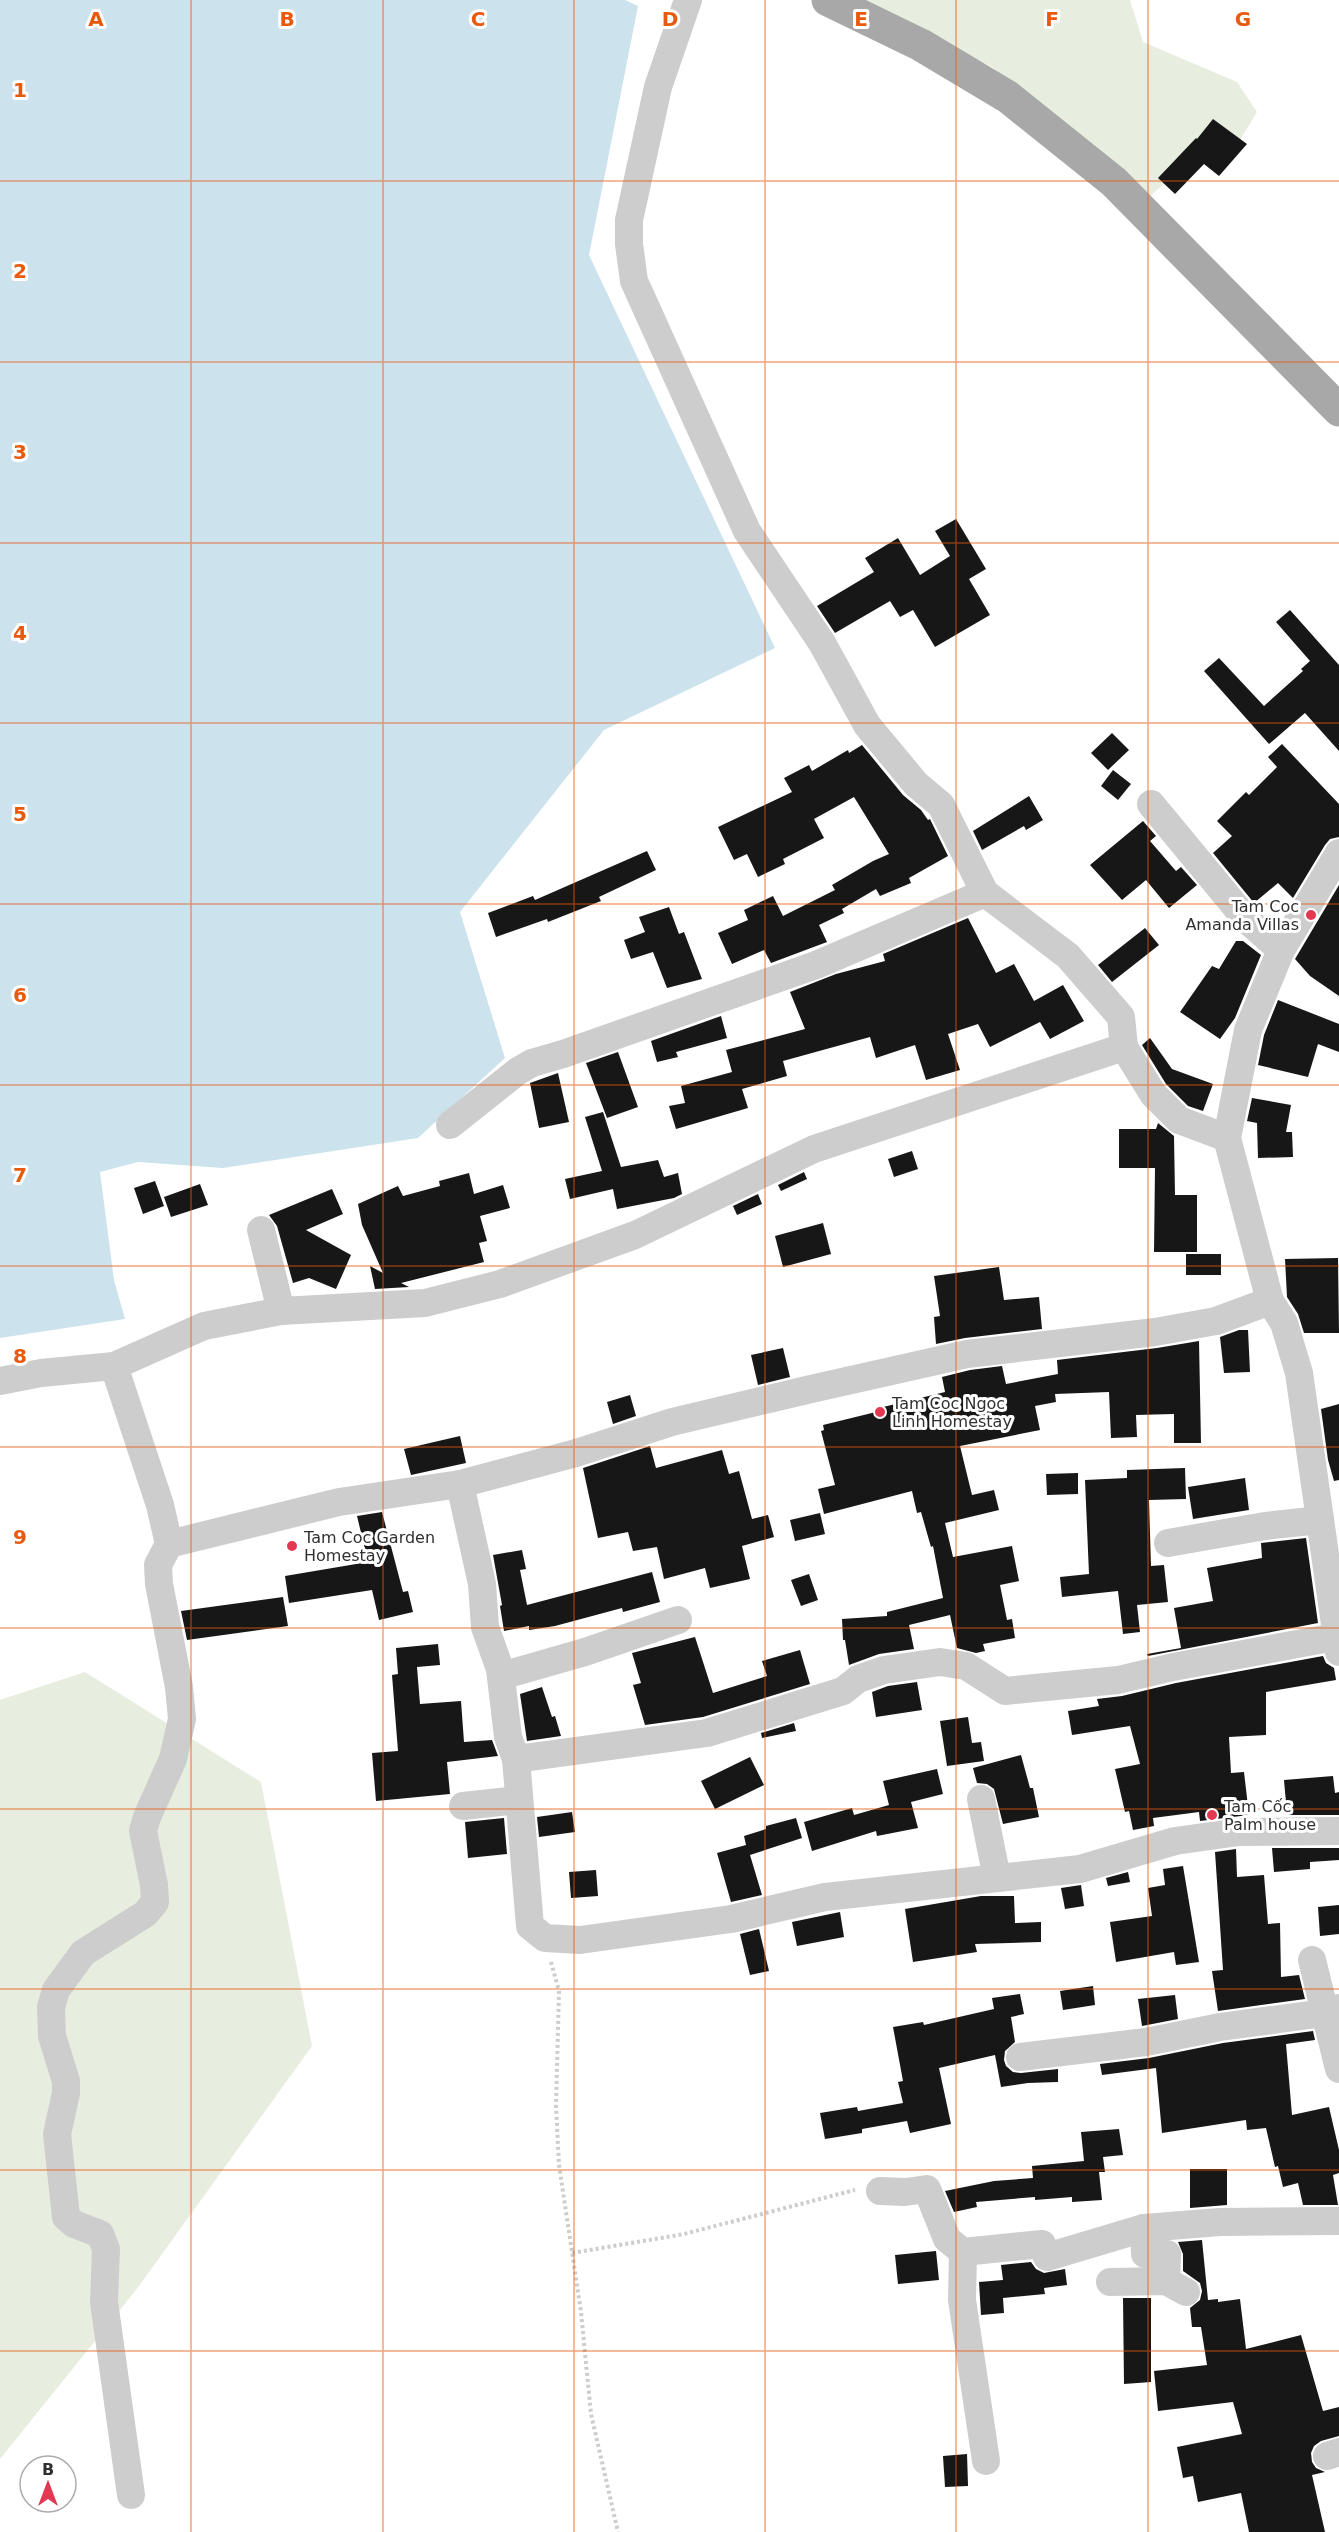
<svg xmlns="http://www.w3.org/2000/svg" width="1339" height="2532" font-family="'DejaVu Sans',sans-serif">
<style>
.green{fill:#e7eddf}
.water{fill:#cce2ec}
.building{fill:#171717}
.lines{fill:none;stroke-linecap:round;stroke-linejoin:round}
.path{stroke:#cdcdcd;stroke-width:4;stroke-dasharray:3 3;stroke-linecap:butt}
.minor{stroke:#cdcdcd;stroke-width:28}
.major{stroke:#a8a8a8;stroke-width:33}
.grid{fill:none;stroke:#e8590c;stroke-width:1.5;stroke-opacity:0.55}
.poi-dot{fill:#e23851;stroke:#fff;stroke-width:2}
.labels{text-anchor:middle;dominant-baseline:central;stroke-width:6;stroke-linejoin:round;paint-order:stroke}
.poi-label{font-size:16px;fill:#303030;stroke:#fff;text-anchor:start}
.grid-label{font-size:20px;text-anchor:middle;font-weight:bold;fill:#e8590c;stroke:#fff;stroke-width:6;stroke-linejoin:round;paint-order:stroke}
</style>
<rect width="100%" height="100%" fill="#fff"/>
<g class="green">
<polygon points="853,0 1130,0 1143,42 1237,82 1257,112 1240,140 1205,147 1148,198 992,67"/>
<polygon points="85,1672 261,1782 312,2046 136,2290 0,2459 0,1700"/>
</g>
<polygon class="water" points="0,0 625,0 638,6 589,255 775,648 604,730 460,912 505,1058 418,1138 223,1168 138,1162 100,1172 114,1280 125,1319 0,1338"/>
<g class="building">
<polygon points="1213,119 1247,144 1219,176 1204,164 1175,194 1158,178 1196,138 1197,139"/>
<polygon points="956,519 986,569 969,579 990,615 935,647 913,610 900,617 890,601 835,633 817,606 874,572 865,558 898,538 920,575 950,556 935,531"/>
<polygon points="1290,610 1339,665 1339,751 1305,713 1269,744 1204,671 1219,658 1264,706 1303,671 1301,669 1310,661 1276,622"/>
<polygon points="1112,733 1129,750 1108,770 1091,753"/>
<polygon points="1282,744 1339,804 1339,837 1330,839 1325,845 1293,898 1278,883 1254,903 1213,853 1232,836 1217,821 1246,792 1249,795 1277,767 1268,757"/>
<polygon points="862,745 903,795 921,810 928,820 930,819 948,856 909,878 911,883 880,896 876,889 842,909 844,913 819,925 827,942 771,963 764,950 732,964 718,933 748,920 744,910 773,896 783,916 835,890 832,885 873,861 889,854 854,797 814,819 824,838 783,859 785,864 758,877 747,854 734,860 718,827 792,792 784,778 809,765 812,771 848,750 849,753"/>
<polygon points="1113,770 1131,784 1118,800 1101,786"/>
<polygon points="1029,796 1043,820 1026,830 1024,826 982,850 973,831"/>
<polygon points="1143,821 1156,836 1150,841 1176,871 1181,867 1197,885 1169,908 1146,880 1122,900 1090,865"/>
<polygon points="647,851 656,870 599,897 601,901 548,922 547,919 496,937 488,913 533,896 535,900"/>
<polygon points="1339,885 1339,996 1310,976 1295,959"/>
<polygon points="669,907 679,934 684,932 702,979 667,988 653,952 631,959 624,940 645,932 639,917"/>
<polygon points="968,918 996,973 1014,964 1034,1001 1063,985 1084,1021 1050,1039 1040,1022 990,1047 978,1024 948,1034 960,1070 926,1080 915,1045 876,1058 870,1037 783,1061 787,1076 742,1089 748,1108 676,1129 669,1106 685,1103 681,1086 732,1072 726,1050 805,1029 790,992 836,974 885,961 883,954"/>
<polygon points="1145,928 1159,945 1112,982 1098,965"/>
<polygon points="1236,941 1243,941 1261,955 1235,1018 1220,1039 1180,1012 1212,966 1219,969"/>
<polygon points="1278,1000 1339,1024 1339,1052 1318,1044 1308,1077 1258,1065 1264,1035"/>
<polygon points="721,1016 727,1038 676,1052 678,1057 657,1062 651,1041"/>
<polygon points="1150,1038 1172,1069 1213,1084 1203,1111 1188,1106 1166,1084 1142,1045"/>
<polygon points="618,1052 638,1107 607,1118 586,1063"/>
<polygon points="558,1073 569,1122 539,1128 530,1083"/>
<polygon points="1252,1098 1291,1105 1286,1132 1292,1132 1293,1157 1258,1158 1257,1123 1247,1121"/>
<polygon points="603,1112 621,1167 658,1160 664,1177 678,1173 682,1194 674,1198 617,1209 613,1189 570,1199 565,1179 602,1171 585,1117"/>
<polygon points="1158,1123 1174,1136 1175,1195 1197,1195 1197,1252 1154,1252 1155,1168 1119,1168 1119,1129 1156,1129"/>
<polygon points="912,1151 918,1169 894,1177 888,1159"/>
<polygon points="804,1172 807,1179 781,1191 778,1185"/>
<polygon points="469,1173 474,1194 503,1185 510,1208 480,1216 487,1241 479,1243 484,1262 401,1283 409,1287 375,1289 370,1266 383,1273 362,1225 358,1204 398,1186 403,1196 440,1186 439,1181"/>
<polygon points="155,1181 164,1206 143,1214 134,1188"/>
<polygon points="200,1184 208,1205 171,1217 164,1197"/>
<polygon points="332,1189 343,1214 306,1230 351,1255 336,1289 309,1278 293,1283 277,1226 269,1215"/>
<polygon points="758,1194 762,1204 737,1215 733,1206"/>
<polygon points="823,1223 831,1254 783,1267 775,1236"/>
<rect x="1186" y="1254" width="35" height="21"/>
<polygon points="1338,1258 1339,1333 1304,1333 1298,1314 1287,1297 1285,1259"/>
<polygon points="999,1267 1004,1300 1039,1297 1042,1329 965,1338 936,1344 934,1317 940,1316 934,1276"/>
<polygon points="1239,1330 1248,1330 1250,1372 1224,1373 1220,1337"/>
<polygon points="1199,1341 1201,1443 1174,1443 1174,1414 1136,1415 1137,1437 1111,1438 1109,1392 1055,1394 1056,1402 1035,1406 1040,1430 960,1446 972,1495 994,1490 999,1510 945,1523 953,1557 1012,1546 1019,1581 1000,1585 1007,1620 1012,1619 1015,1638 983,1644 985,1651 976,1653 957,1648 950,1615 909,1625 914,1649 879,1654 849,1665 845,1640 843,1640 842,1619 887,1616 887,1612 943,1598 933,1546 931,1547 921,1512 917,1513 912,1491 824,1514 818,1489 835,1485 821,1431 824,1430 823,1425 880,1411 879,1408 945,1392 942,1377 970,1370 1002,1366 1006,1384 1058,1374 1057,1360 1157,1348"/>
<polygon points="783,1348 790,1377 758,1385 751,1355"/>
<polygon points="630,1395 636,1416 613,1424 607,1402"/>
<polygon points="1339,1404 1339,1480 1334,1481 1328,1460 1321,1409"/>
<polygon points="460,1436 466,1463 411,1475 404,1449"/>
<polygon points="650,1446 656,1468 722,1450 729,1474 739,1471 752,1519 768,1515 774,1537 742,1546 750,1579 710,1588 705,1568 664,1579 657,1547 633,1551 628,1532 598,1538 583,1468"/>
<polygon points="1185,1468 1186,1499 1149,1500 1151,1566 1164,1565 1168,1602 1137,1605 1140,1632 1123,1634 1118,1591 1062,1597 1060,1577 1089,1574 1085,1480 1127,1478 1127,1470"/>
<polygon points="1078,1473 1078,1494 1047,1495 1046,1474"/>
<polygon points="1245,1478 1249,1510 1193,1519 1188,1487"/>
<polygon points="382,1512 403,1592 408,1591 413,1612 379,1620 372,1590 289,1603 285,1576 368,1562 357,1516"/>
<polygon points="820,1513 825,1534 795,1541 790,1520"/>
<polygon points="1306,1538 1318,1623 1148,1656 1147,1654 1181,1648 1174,1608 1213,1601 1207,1568 1262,1558 1261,1543"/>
<polygon points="522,1550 526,1569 520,1570 527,1605 652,1572 660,1602 623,1612 622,1608 555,1626 529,1630 529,1626 504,1631 500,1606 502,1605 493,1555"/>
<polygon points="809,1574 818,1600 801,1606 791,1580"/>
<polygon points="283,1597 288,1626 187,1640 181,1611"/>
<polygon points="695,1637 713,1693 767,1676 762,1661 800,1650 810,1684 703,1717 645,1725 633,1685 641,1683 632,1653"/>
<polygon points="438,1644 440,1665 417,1667 420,1704 461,1701 464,1742 492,1740 498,1756 447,1762 450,1794 376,1801 372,1753 398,1751 392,1675 398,1674 396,1648"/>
<polygon points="1323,1656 1326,1663 1334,1668 1336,1680 1266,1692 1266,1735 1229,1737 1231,1773 1244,1772 1249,1815 1200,1821 1199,1812 1153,1818 1154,1826 1133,1830 1129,1811 1125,1812 1115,1769 1140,1764 1130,1726 1072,1735 1068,1711 1099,1706 1097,1699 1122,1696 1176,1683"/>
<polygon points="917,1682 922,1710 876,1717 872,1692 888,1686"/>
<polygon points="542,1687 552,1717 555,1716 561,1736 527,1741 520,1694"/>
<polygon points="968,1717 972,1743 981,1742 984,1761 947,1766 940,1721"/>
<polygon points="794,1723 796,1731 762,1738 761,1733"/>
<polygon points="1021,1755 1030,1788 1033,1788 1039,1817 1003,1824 994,1789 987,1784 977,1783 973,1768"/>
<polygon points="750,1757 764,1785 715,1809 701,1781"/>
<polygon points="937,1769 943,1794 911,1802 918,1828 877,1836 876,1831 812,1851 804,1822 852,1808 854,1815 889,1805 883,1781"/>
<polygon points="1333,1776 1335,1793 1339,1792 1339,1815 1287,1815 1284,1780"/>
<polygon points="572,1812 575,1832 539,1837 537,1817"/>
<polygon points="504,1818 507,1854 468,1858 465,1822"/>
<polygon points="796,1818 802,1838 750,1855 762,1895 731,1902 717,1853 746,1845 744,1836 766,1829 766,1826"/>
<polygon points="1272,1848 1339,1848 1339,1860 1310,1862 1310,1869 1274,1872"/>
<polygon points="1236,1849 1237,1877 1264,1875 1268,1924 1280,1923 1281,1977 1299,1975 1305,1999 1218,2011 1212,1971 1223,1970 1215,1852"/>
<polygon points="1183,1866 1199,1962 1176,1965 1174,1952 1116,1962 1110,1922 1152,1916 1148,1888 1165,1885 1163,1869"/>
<polygon points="596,1870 598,1896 571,1898 569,1872"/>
<polygon points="1128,1872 1130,1882 1108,1886 1106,1878"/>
<polygon points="1081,1885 1084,1906 1065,1909 1061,1888"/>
<polygon points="981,1896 1014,1896 1015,1923 1041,1922 1041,1942 975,1944 977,1952 913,1962 905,1909"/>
<polygon points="1339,1905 1339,1934 1320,1936 1318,1907"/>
<polygon points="840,1912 844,1937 797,1946 792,1922"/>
<polygon points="759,1929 769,1971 750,1975 740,1934"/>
<polygon points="1093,1986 1095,2005 1063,2010 1060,1991"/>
<polygon points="1020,1994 1024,2014 1011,2017 1015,2042 1005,2051 1004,2060 1006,2066 1013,2072 1021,2073 1058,2069 1058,2082 1028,2083 1001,2087 995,2055 939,2068 951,2124 910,2133 907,2121 862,2129 862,2133 825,2139 820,2113 857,2107 858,2111 903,2103 898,2082 903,2081 893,2027 923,2022 924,2025 994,2009 992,1998"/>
<polygon points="1175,1995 1178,2019 1142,2026 1138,1999"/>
<polygon points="1313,2031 1315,2040 1286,2044 1292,2115 1329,2107 1339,2150 1339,2173 1333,2175 1338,2205 1303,2205 1298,2183 1283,2187 1278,2166 1275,2167 1266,2128 1247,2130 1246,2120 1162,2133 1156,2068 1102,2075 1100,2064 1149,2058 1223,2043"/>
<polygon points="1119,2129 1123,2155 1103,2157 1105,2172 1099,2172 1102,2200 1072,2202 1072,2197 1035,2200 1035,2197 976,2202 977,2207 954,2212 945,2191 994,2181 1033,2178 1032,2166 1084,2161 1081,2132"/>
<polygon points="1190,2169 1227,2169 1227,2205 1190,2208"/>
<polygon points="1202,2240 1208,2300 1218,2299 1218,2302 1240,2299 1246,2349 1301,2335 1323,2411 1339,2407 1339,2436 1321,2441 1314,2446 1311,2453 1312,2462 1316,2468 1325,2472 1312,2475 1325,2532 1249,2532 1241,2493 1198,2502 1193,2476 1183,2478 1177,2447 1242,2434 1233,2402 1158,2411 1154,2371 1207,2365 1201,2327 1192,2327 1190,2308 1200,2300 1202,2291 1200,2283 1183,2271 1183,2254 1178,2242"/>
<polygon points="936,2251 939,2280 898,2284 895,2255"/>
<polygon points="1031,2262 1036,2269 1044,2273 1065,2269 1067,2285 1044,2288 1045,2294 1003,2298 1004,2313 981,2315 979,2282 1003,2280 1001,2265"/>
<polygon points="1123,2298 1154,2298 1151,2298 1151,2382 1124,2384"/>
<polygon points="967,2454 968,2486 945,2487 943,2456"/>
</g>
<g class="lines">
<g class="path">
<polyline points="551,1962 559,1991 556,2106 559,2165 581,2312 591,2414 618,2532"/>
<polyline points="572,2253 684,2234 855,2190"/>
</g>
<g class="minor">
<polyline points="688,0 658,87 629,220 629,244 634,281 747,531 822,643 867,725 916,784 941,805 985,893 1068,956 1121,1017 1124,1047 1153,1094 1179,1120 1227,1138"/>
<polyline points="1151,804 1246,919 1281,950"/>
<polyline points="1339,853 1281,950 1248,1030 1227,1138 1270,1301 1284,1323 1299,1373 1339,1652"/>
<polyline points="450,1125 518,1071 532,1063 563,1054 816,965 985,893"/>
<polyline points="261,1230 281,1311 425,1303 500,1284 635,1235 814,1149 1124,1047"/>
<polyline points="1270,1301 1216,1321 1155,1332 967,1354 811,1389 672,1422 576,1453 460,1484 482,1584 485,1627 500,1669 508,1737 516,1759 530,1926 545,1938 580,1940 731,1919 825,1897 1080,1869 1175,1841 1239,1832 1339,1831"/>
<polyline points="114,1366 204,1326 281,1311"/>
<polyline points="0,1381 41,1373 114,1366 160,1505 169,1544 158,1565 159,1584 179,1687 182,1719 173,1759 147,1817 143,1831 154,1885 155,1902 145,1914 83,1953 56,1990 51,2007 52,2036 66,2081 66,2093 57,2134 66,2217 74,2224 100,2234 106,2249 104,2302 131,2495"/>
<polyline points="1168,1543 1265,1526 1320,1520"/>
<polyline points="169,1544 339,1502 460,1484"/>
<polyline points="501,1676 585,1652 678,1620"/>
<polyline points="516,1759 707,1733 843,1691 858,1679 884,1670 940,1662 966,1666 1005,1691 1118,1680 1173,1667 1335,1637"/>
<polyline points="981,1799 997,1878"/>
<polyline points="463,1806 518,1800"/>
<polyline points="1312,1960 1339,2069"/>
<polyline points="1020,2057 1146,2042 1220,2027 1324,2013 1339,2008"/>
<polyline points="880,2191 905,2192 927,2189 947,2239 963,2252 1042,2244 1047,2257 1144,2228 1220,2222 1339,2221"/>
<polyline points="1144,2228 1145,2254 1167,2254 1166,2281"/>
<polyline points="963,2252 962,2300 986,2461"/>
<polyline points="1110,2282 1166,2281 1186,2292"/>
<polyline points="1327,2456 1339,2452"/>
</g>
<polyline class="major" points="828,0 921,45 1008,97 1114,182 1339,410"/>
</g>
<path class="grid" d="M191 0V2532M383 0V2532M574 0V2532M765 0V2532M956 0V2532M1148 0V2532M0 181H1339M0 362H1339M0 543H1339M0 723H1339M0 904H1339M0 1085H1339M0 1266H1339M0 1447H1339M0 1628H1339M0 1809H1339M0 1989H1339M0 2170H1339M0 2351H1339"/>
<g class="poi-dot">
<circle cx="1311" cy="915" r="6"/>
<circle cx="880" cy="1412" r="6"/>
<circle cx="292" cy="1546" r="6"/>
<circle cx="1212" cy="1815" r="6"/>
</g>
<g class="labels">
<g class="poi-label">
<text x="1299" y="906" text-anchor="end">Tam Coc<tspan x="1299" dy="18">Amanda Villas</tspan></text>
<text x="892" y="1403">Tam Coc Ngoc<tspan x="892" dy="18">Linh Homestay</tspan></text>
<text x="304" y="1537">Tam Coc Garden<tspan x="304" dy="18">Homestay</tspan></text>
<text x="1224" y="1806">Tam Cốc<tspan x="1224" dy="18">Palm house</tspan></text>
</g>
</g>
<g class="grid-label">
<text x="96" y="26">A</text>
<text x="287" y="26">B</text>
<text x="478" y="26">C</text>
<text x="670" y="26">D</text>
<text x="861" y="26">E</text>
<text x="1052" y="26">F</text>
<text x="1243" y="26">G</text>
<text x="20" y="97">1</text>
<text x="20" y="278">2</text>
<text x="20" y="459">3</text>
<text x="20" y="640">4</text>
<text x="20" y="821">5</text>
<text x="20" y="1002">6</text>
<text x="20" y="1182">7</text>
<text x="20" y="1363">8</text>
<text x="20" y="1544">9</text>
</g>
<g transform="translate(48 2484)"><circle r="28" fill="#ffffff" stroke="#acacac" stroke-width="1.5"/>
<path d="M0-4.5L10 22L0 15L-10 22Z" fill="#e23851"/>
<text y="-9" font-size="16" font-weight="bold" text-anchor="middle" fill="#303030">B</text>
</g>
</svg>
